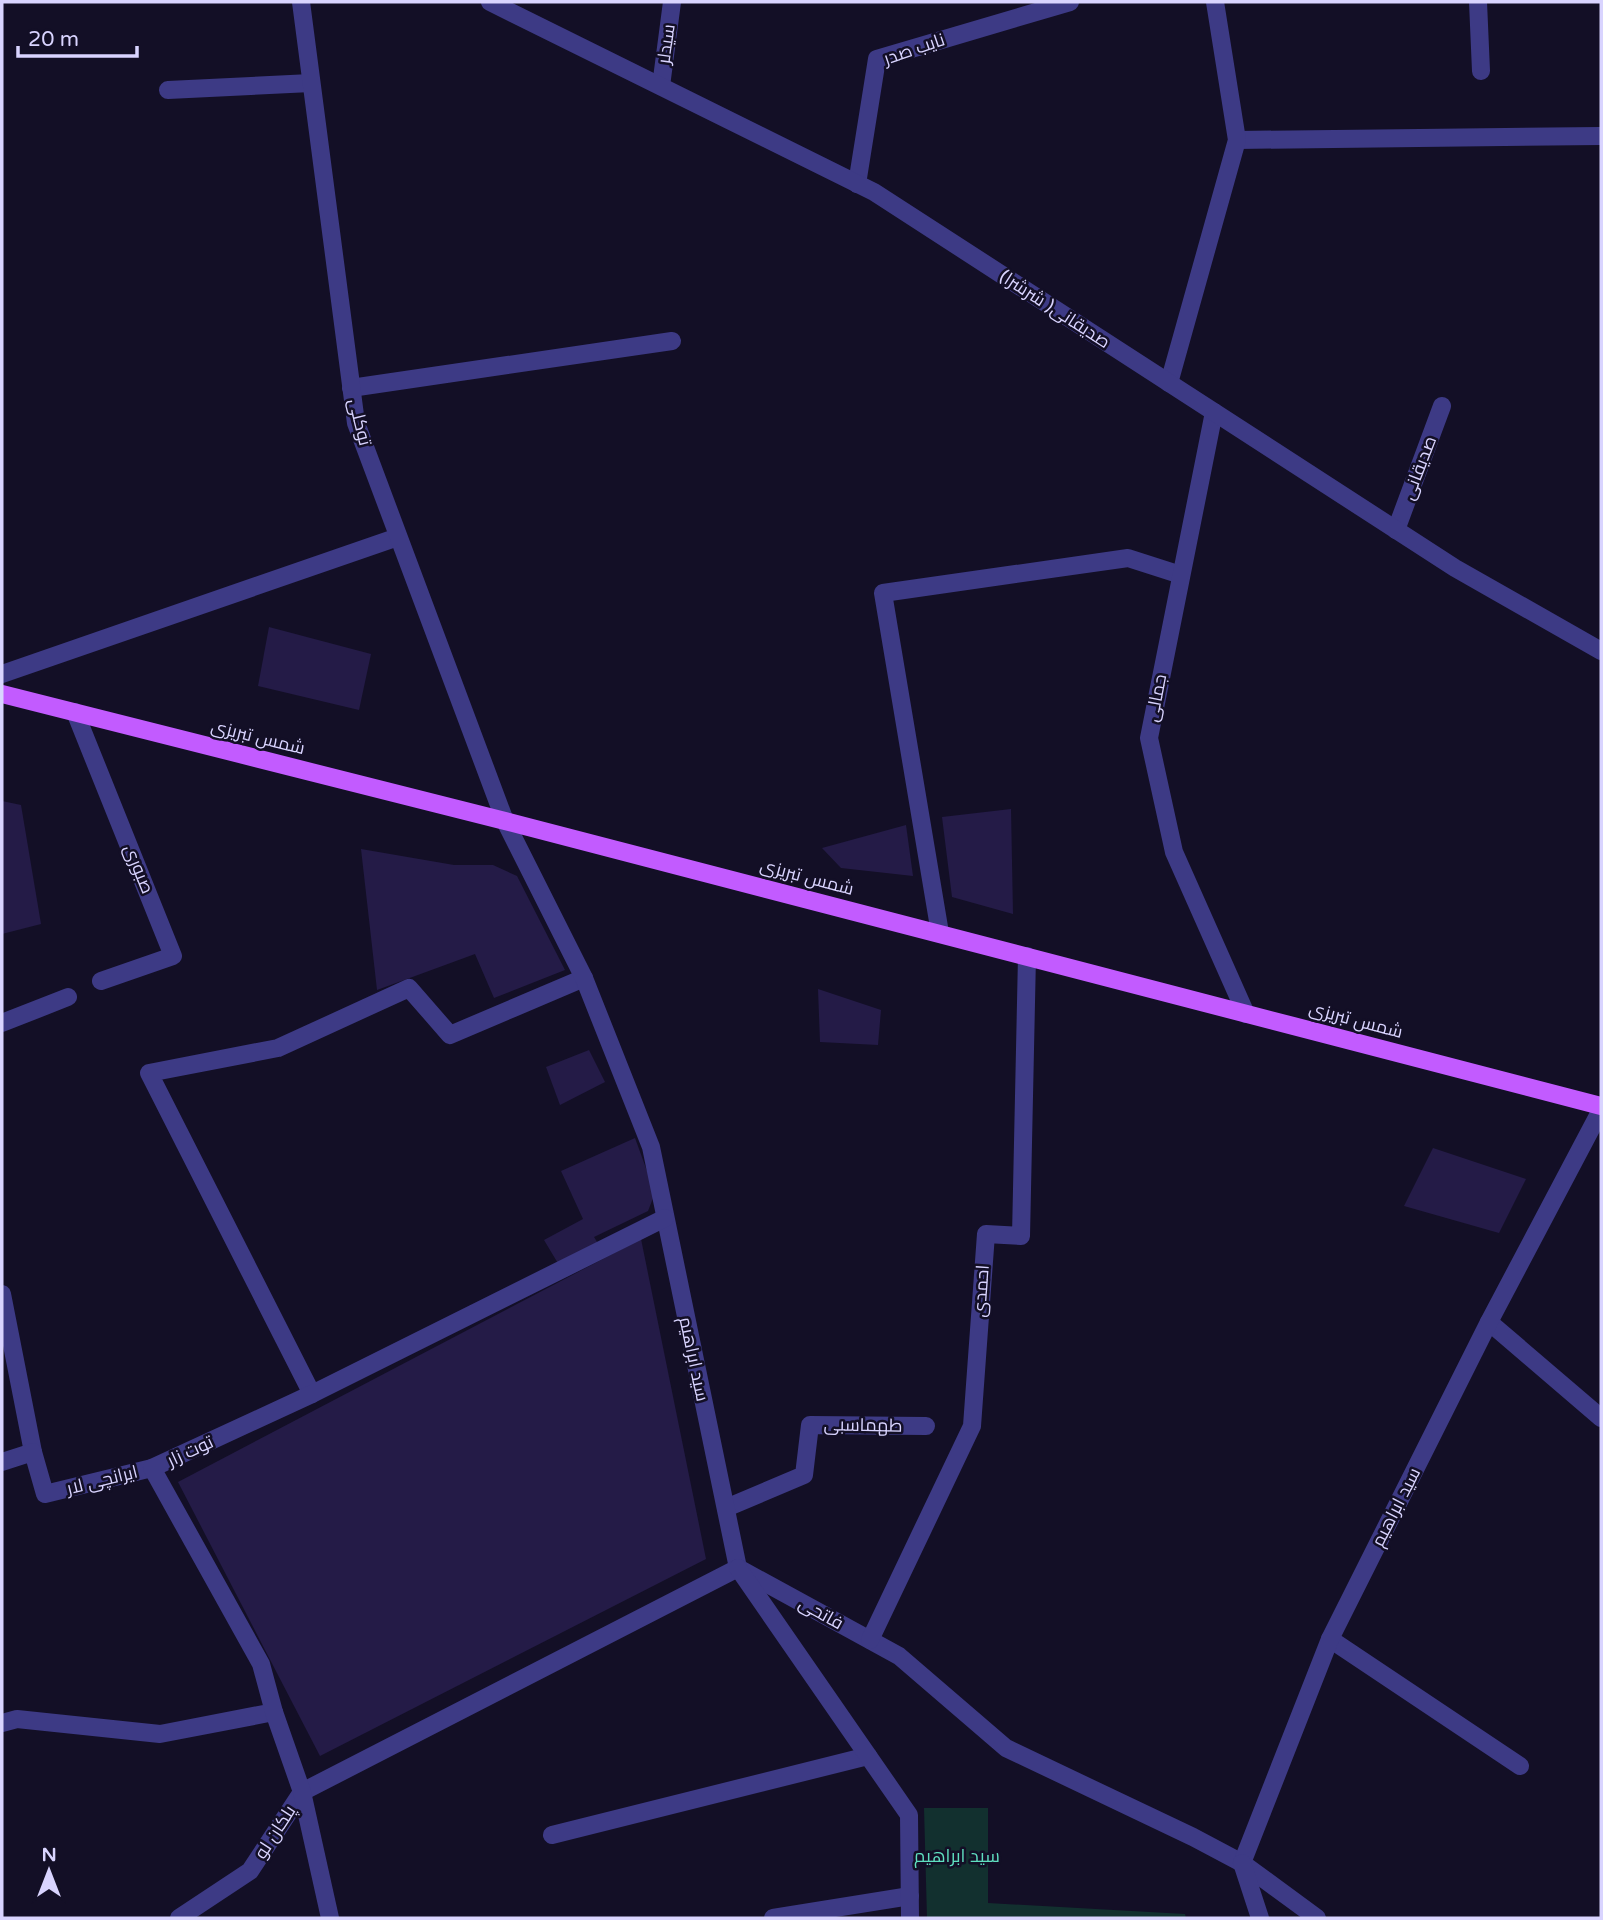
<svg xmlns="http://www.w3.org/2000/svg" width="1603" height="1920" font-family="'Varela Round',Cairo,sans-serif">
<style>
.green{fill:#12302f}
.building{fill:#241b47}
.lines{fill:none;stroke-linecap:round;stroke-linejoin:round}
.service{stroke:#3d3a85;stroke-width:18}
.pedestrian{stroke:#3d3a85;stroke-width:18}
.minor{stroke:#3d3a85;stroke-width:18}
.tertiary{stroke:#3d3a85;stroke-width:18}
.primary{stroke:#c25bff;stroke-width:18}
.labels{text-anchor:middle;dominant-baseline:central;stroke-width:5;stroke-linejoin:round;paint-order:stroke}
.street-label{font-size:18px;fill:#d9d4ff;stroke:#130f26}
.park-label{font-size:18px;fill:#5fe0c0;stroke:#130f26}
</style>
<rect width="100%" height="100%" fill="#130f26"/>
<polygon class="green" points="924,1808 988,1808 988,1903 1185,1914 1186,1918 927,1918"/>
<g class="building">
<polygon points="269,627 371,654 359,710 258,686"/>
<polygon points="2,801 21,805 41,924 2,934"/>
<polygon points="1011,809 1013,914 952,897 942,817"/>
<polygon points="906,825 913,876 841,868 822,848"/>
<polygon points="361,849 454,865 493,865 517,876 565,970 494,998 475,954 377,990"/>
<polygon points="818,989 881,1010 878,1045 820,1042"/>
<polygon points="589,1050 605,1082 560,1105 546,1067"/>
<polygon points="635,1138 655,1193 648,1211 594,1237 599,1245 559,1265 544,1240 583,1219 561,1171"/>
<polygon points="1433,1148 1526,1179 1499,1233 1404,1206"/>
<polygon points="641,1239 706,1559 320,1756 178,1482"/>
</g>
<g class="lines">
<g class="service">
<polyline points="168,90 311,83"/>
<polyline points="351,388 672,341"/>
<polyline points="1396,530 1442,406"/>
<polyline points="2,674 398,537"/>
<polyline points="75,712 173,956 101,981"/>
<polyline points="940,933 883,593 1128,558 1181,575"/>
<polyline points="2,1023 68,997"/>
<polyline points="2,1294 33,1452"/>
<polyline points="312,1394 149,1073 278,1048 409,988 450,1035 584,978"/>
<polyline points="2,1723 17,1719 160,1734 274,1712"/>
</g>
<polyline class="pedestrian" points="726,1508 804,1475 810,1425 926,1426"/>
<g class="minor">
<polyline points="301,2 356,423 505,821 584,978 651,1147 738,1568"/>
<polyline points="1478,2 1481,71"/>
<polyline points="661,86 672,2"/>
<polyline points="1237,140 1601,136"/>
<polyline points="857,184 877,59 1070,2"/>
<polyline points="1169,383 1237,140 1215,2"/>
<polyline points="1214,412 1149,738 1174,852 1246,1014"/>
<polyline points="1489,1322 1601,1418"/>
<polyline points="2,1462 33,1452 45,1494 152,1468"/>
<polyline points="738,1568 899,1656 1006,1748 1193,1837 1242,1863 1317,1918"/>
<polyline points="1330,1639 1520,1766"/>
<polyline points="870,1640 972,1426 986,1234 1021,1236 1027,956"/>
<polyline points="552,1835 868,1756"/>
<polyline points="1242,1863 1330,1639 1489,1322 1601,1110"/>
<polyline points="179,1918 250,1871 302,1792 738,1568"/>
<polyline points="330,1918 302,1792 274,1712 261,1664 152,1468 312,1394 665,1218"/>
<polyline points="773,1918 910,1896"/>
</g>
<g class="tertiary">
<polyline points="490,2 874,192 1455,568 1601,651"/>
<polyline points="738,1568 909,1815 910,1918"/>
<polyline points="1242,1863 1260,1918"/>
</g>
<polyline class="primary" points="2,694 505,821 1601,1106"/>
</g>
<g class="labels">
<g class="street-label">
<text transform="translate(666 44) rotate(-82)">سیدلر</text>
<text transform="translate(914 49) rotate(-19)">نایب صدر</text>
<text transform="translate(1055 309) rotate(33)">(شرشرا )صدیقانی</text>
<text transform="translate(360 422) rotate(76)">توکلی</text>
<text transform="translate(1419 468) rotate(-69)">صدیقانی</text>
<text transform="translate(1156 698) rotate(-79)">جمالی</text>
<text transform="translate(258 737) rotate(14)">شمس تبریزی</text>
<text transform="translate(139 869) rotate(68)">صبوری</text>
<text transform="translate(807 877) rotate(15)">شمس تبریزی</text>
<text transform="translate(1356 1020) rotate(15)">شمس تبریزی</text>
<text transform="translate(981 1291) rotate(-86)">احمدی</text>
<text transform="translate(694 1359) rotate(78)">سید ابراهیم</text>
<text transform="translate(863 1425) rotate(1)">طهماسبی</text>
<text transform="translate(190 1451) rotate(-25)">توت زار</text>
<text transform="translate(102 1480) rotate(-14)">ایرانچی لار</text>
<text transform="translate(1396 1507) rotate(-63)">سید ابراهیم</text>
<text transform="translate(821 1613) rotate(29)">فاتحی</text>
<text transform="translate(275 1832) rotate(-57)">پلکان لو</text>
</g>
<g class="park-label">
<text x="957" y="1856">سید ابراهیم</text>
</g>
</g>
<rect width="1603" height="1920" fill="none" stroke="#d9d4ff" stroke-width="7"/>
<g transform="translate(49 1871)" stroke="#130f26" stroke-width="5" paint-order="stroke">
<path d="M0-5L12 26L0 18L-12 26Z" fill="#d9d4ff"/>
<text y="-10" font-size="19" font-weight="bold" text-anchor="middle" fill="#d9d4ff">N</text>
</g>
<path d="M18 46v10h119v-10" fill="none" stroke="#d9d4ff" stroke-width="3.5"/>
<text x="28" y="46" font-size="21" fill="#d9d4ff" stroke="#130f26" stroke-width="5" paint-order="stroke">20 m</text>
</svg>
